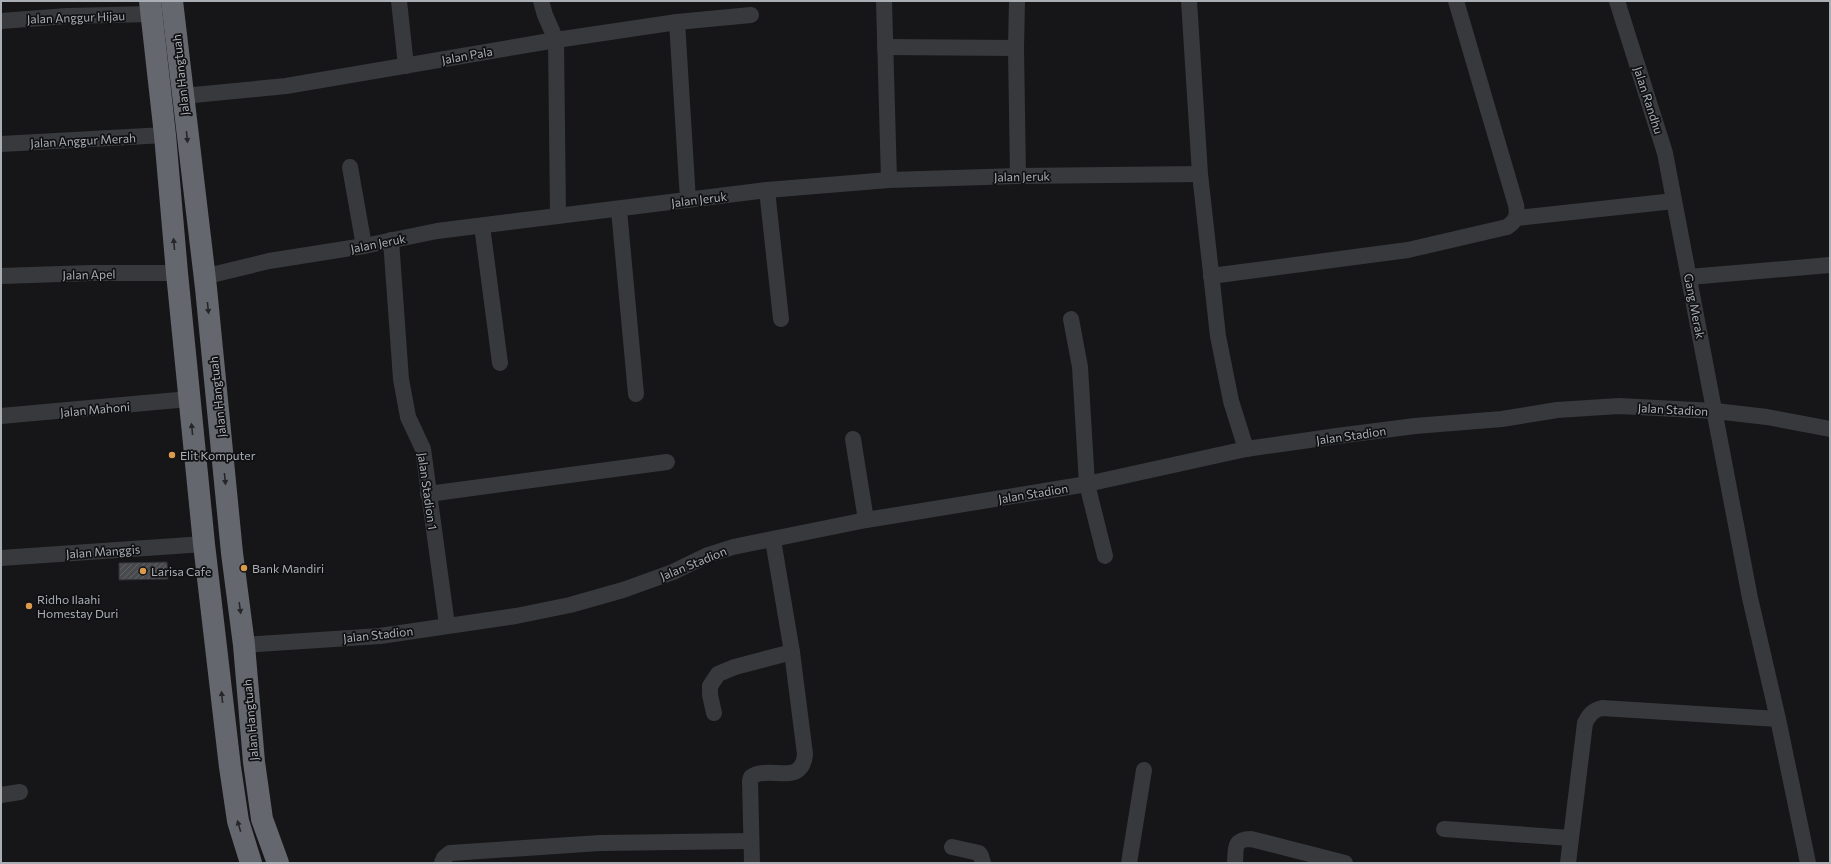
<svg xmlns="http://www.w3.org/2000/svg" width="1831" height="864" font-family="Commissioner,sans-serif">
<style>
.building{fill:url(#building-hatch);stroke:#313134}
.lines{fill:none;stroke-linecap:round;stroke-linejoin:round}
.minor{stroke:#38393c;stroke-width:16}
.highway{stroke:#64676d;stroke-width:22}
.oneway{fill:#26262a}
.poi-dot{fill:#da9c4c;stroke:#111113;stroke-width:1.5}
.labels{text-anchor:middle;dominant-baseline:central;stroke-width:3.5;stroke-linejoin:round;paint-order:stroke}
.street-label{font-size:12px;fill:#aaafb6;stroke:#111113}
.poi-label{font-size:12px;fill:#aaafb6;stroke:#111113;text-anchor:start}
</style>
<defs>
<pattern id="building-hatch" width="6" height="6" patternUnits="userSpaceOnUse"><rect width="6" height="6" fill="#484a4d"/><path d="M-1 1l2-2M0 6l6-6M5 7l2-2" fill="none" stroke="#606264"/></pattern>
</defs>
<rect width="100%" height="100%" fill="#161618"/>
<polygon class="building" points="167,562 168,579 119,580 119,563"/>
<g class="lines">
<g class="minor">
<polyline points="399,1 406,66"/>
<polyline points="541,1 545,15 556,40 558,215"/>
<polyline points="884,1 889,180"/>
<polyline points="1017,1 1016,48 1018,176"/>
<polyline points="1189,1 1200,174 1218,336 1231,401 1246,449"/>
<polyline points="1617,1 1665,153 1750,598 1778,719 1808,863"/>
<polyline points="1,21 67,16 151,14"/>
<polyline points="677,22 688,200"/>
<polyline points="885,47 1016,48"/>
<polyline points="183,96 286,86 556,40 677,22 751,15"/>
<polyline points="1,144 165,135"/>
<polyline points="350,167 364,246"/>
<polyline points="767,190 781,319"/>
<polyline points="619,210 636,394"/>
<polyline points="1517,218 1674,201"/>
<polyline points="482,226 500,363"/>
<polyline points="391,240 401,379 408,417 423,449 447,625"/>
<polyline points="1,276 91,273 177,273"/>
<path d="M1211 276 1408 250 1507 227C1516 221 1518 216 1516 205L1456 1"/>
<polyline points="203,277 269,261 364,246 437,231 767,190 889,180 1018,176 1200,174"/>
<polyline points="1689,277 1830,265"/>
<polyline points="1071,319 1080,367 1087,484 1105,556"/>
<polyline points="1,416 189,399"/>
<polyline points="853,439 866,520"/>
<polyline points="428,494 667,462"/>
<polyline points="1,558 204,544"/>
<polyline points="244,645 380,636 516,616 570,605 623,590 673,572 708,555 733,547 866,520 1087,484 1246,449 1337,436 1415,426 1502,419 1557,410 1619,406 1715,411 1767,417 1830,429"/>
<polyline points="714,713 710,695 710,686 718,674 735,667 792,652"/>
<polyline points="1,795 20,792"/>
<polyline points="1444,829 1570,838"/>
<polyline points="952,847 979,853 981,856 983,863"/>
<polyline points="442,863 444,858 450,853 600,843 750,841"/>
<path d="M752 863 750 781 751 777C769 764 802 788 805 754L792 652 773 540"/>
<polyline points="1129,863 1144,770"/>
<path d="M1235 863C1236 849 1233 839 1251 839L1345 863"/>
<path d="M1568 863 1585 723C1589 715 1593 710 1602 708L1778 719"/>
</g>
<g class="highway">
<polyline points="150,1 165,135 177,273 204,544 230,767 238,821 251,863"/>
<polyline points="172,1 206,288 232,553 244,645 254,762 262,819 278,863"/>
</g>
</g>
<defs><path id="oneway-solid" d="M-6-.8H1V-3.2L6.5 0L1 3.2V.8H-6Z"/></defs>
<g class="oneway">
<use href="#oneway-solid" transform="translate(187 137) rotate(84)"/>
<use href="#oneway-solid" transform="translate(174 244) rotate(-95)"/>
<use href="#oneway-solid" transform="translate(208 308) rotate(84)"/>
<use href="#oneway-solid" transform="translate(192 429) rotate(-96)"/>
<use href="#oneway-solid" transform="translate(225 479) rotate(84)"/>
<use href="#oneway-solid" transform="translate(240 608) rotate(82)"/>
<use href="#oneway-solid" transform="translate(222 697) rotate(-96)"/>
<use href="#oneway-solid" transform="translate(239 826) rotate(-106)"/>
</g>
<g class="poi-dot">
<circle cx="172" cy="455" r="4"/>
<circle cx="244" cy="568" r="4"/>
<circle cx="143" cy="571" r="4"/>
<circle cx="29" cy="606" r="4"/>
</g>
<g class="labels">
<g class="street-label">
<text transform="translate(76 17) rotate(-2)">Jalan Anggur Hijau</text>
<text transform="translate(467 55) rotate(-10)">Jalan Pala</text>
<text transform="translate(180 75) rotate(-96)">Jalan Hangtuah</text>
<text transform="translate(1649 100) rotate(72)">Jalan Randhu</text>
<text transform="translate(83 140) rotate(-3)">Jalan Anggur Merah</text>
<text transform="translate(1022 176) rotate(-1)">Jalan Jeruk</text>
<text transform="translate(699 199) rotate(-7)">Jalan Jeruk</text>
<text transform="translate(378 243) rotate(-11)">Jalan Jeruk</text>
<text transform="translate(89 274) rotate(-1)">Jalan Apel</text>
<text transform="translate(1695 306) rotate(79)">Gang Merak</text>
<text transform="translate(217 397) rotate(-96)">Jalan Hangtuah</text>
<text transform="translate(95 409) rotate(-5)">Jalan Mahoni</text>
<text transform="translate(1673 409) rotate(3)">Jalan Stadion</text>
<text transform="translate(1351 435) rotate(-8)">Jalan Stadion</text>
<text transform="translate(428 491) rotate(82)">Jalan Stadion 1</text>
<text transform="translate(1033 493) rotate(-9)">Jalan Stadion</text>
<text transform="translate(103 551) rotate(-4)">Jalan Manggis</text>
<text transform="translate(693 563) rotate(-22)">Jalan Stadion</text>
<text transform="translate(378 634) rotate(-6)">Jalan Stadion</text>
<text transform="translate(250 720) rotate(-95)">Jalan Hangtuah</text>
</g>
<g class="poi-label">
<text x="180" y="455">Elit Komputer</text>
<text x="252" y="568">Bank Mandiri</text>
<text x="151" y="571">Larisa Cafe</text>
<text x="37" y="599">Ridho Ilaahi<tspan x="37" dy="14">Homestay Duri</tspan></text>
</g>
</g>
<rect width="1831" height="864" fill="none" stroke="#aaafb6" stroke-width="4"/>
</svg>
